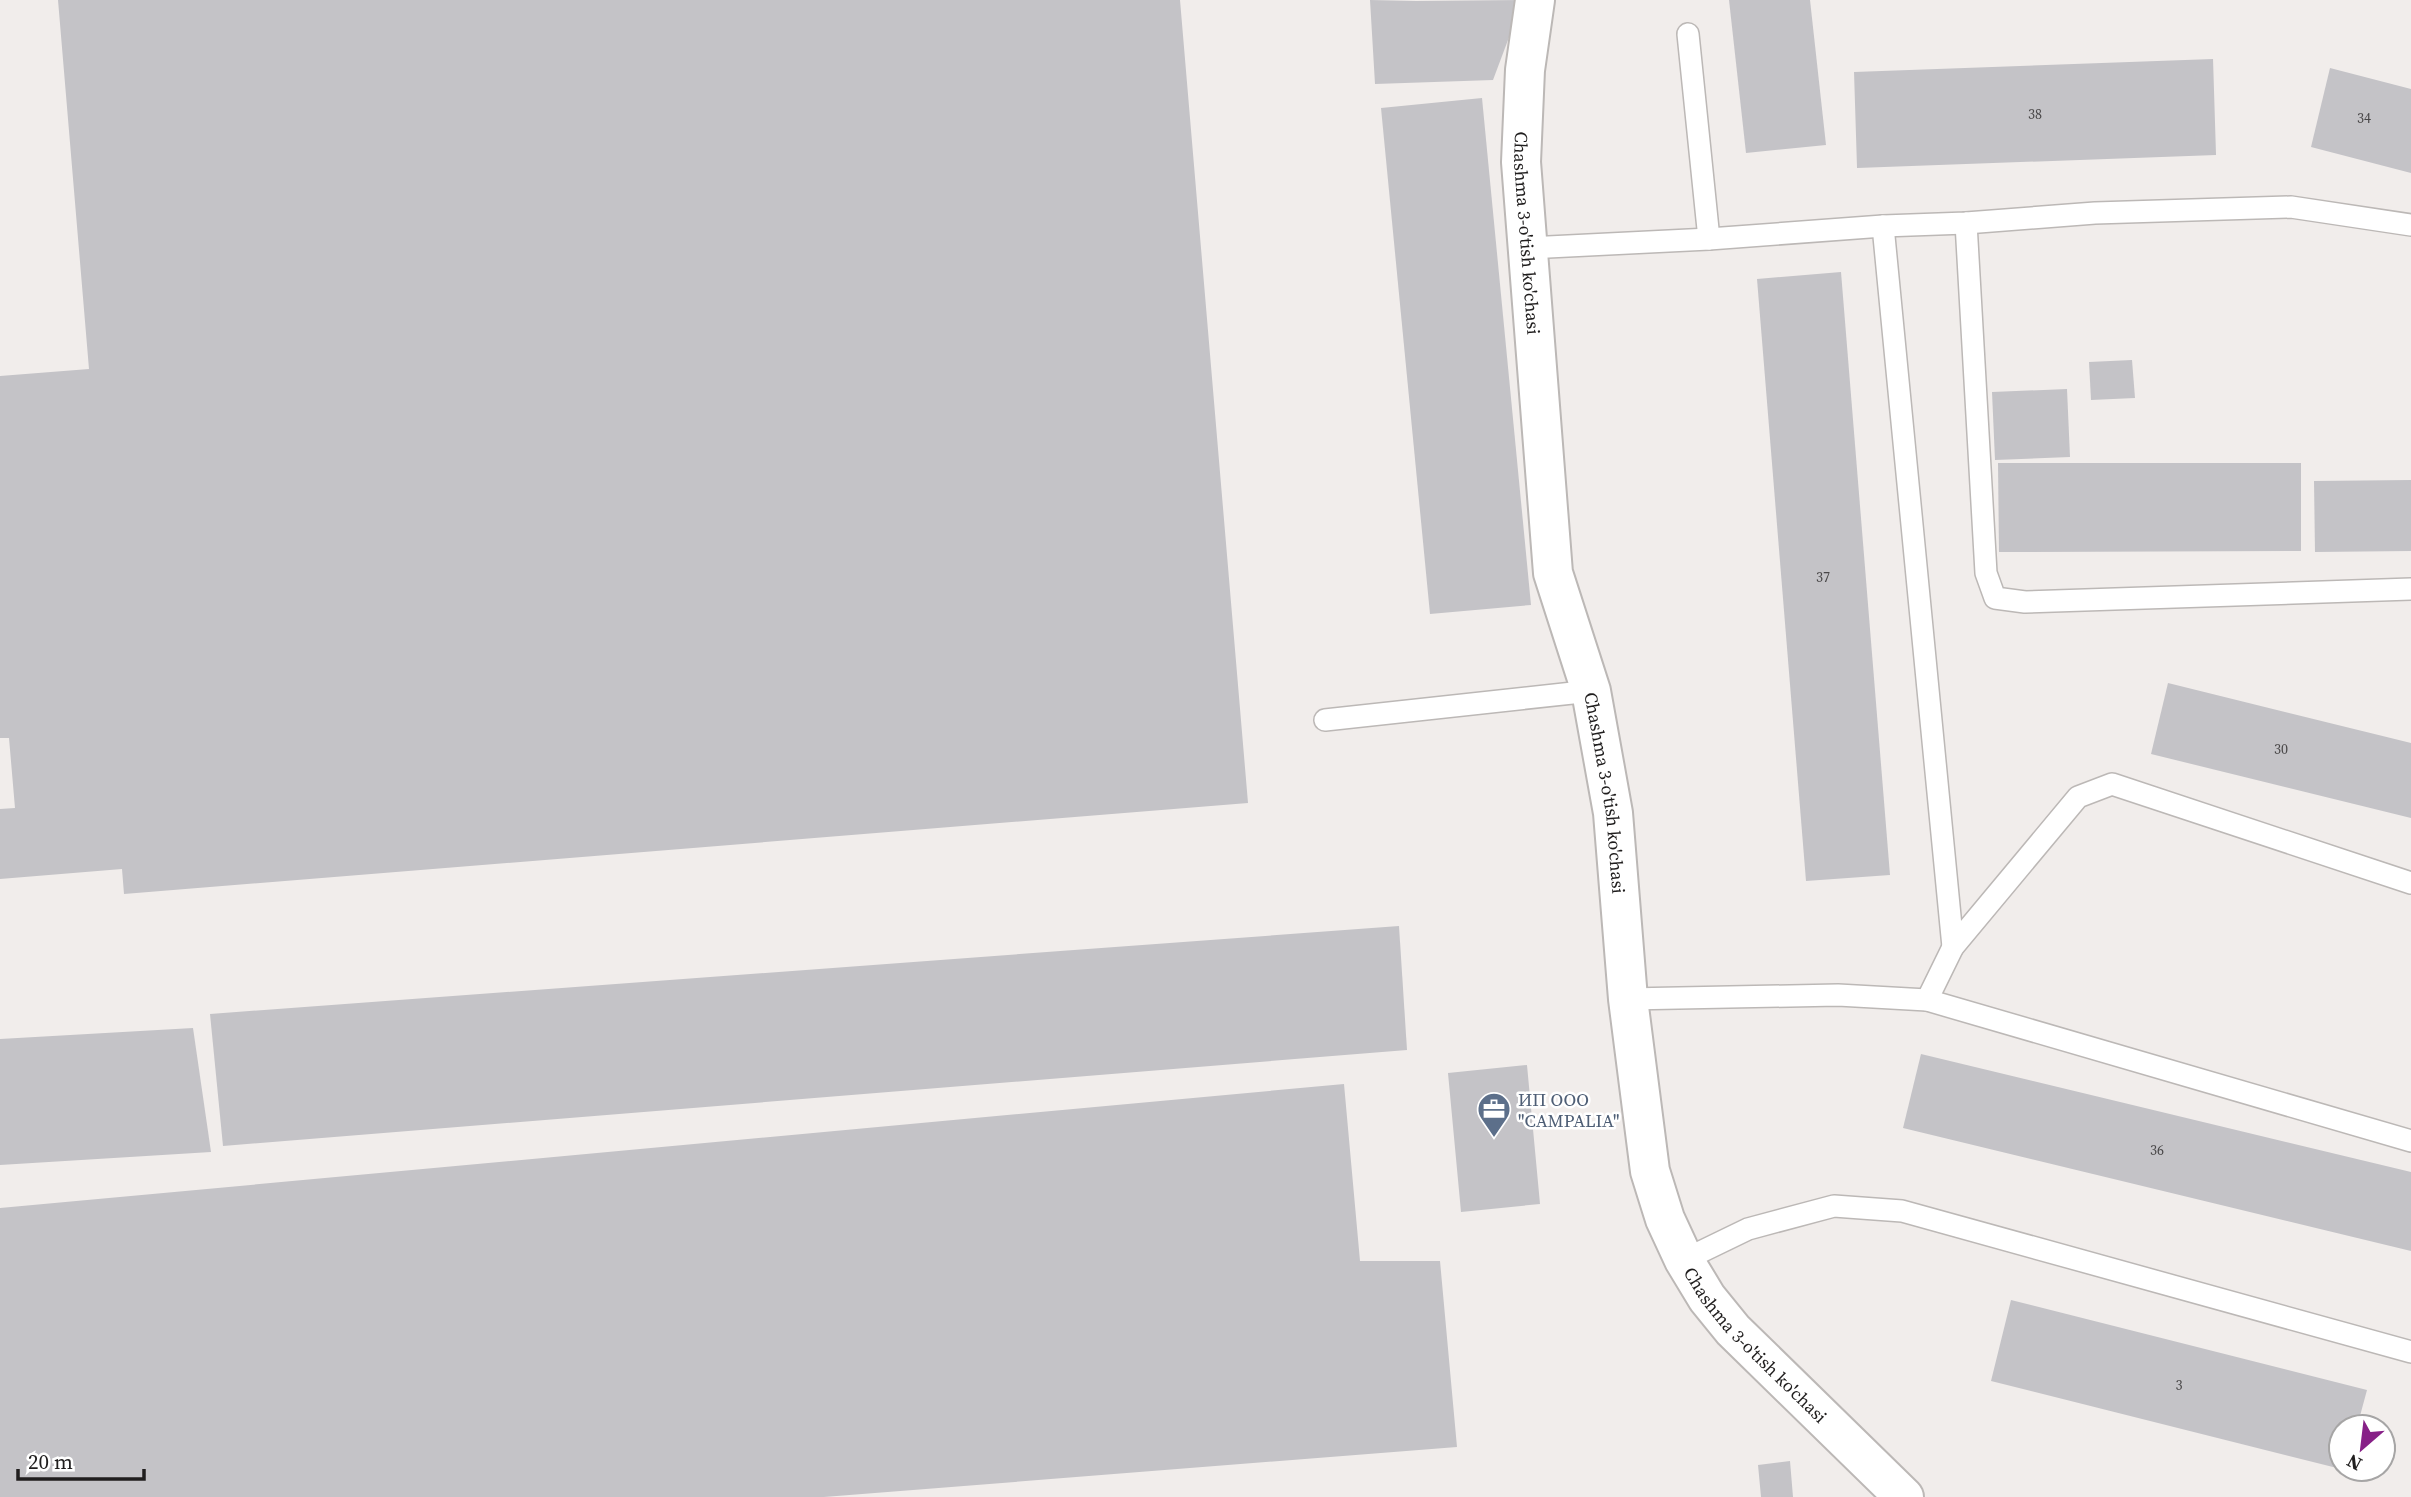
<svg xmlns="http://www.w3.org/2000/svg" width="2411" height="1497" font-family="'Source Serif 4',serif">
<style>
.building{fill:#c4c3c7}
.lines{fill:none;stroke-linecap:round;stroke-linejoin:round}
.lane-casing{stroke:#bcb8b6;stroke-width:24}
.street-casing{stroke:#bcb8b6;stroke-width:42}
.lane{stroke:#fff;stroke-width:21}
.street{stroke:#fff;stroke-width:38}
.labels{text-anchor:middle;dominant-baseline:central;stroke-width:5;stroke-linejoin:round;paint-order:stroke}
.number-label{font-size:14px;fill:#494748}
.street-label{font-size:18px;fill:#201e1e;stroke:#fff}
.service-label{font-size:18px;fill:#4e5e75;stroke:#fff;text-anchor:start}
</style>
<rect width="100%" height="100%" fill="#f1edeb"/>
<g class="building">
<polygon points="58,0 1180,0 1248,803 124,894 122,869 0,879 0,809 15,808 9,738 0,738 0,376 89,369"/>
<polygon points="1370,0 1416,1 1523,0 1493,80 1375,84"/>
<polygon points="1729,0 1810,0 1826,145 1746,153"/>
<polygon points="2213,59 2216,155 1857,168 1854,72"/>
<polygon points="2330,68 2411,89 2411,173 2311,147"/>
<polygon points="1482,98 1531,605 1430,614 1381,108"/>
<polygon points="1841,272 1890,875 1806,881 1757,279"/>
<polygon points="2132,360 2135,398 2091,400 2089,362"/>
<polygon points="2067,389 2070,457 1995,460 1992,392"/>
<polygon points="1998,463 2301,463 2301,551 1999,552"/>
<polygon points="2411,480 2411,551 2315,552 2314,481"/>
<polygon points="2168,683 2411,743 2411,818 2151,754"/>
<polygon points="1399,926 1407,1050 223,1146 210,1014"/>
<polygon points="193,1028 211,1152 0,1165 0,1039"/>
<polygon points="1921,1054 2411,1172 2411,1251 1903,1128"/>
<polygon points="1527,1065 1540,1204 1461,1212 1448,1073"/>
<polygon points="1344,1084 1360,1261 1440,1261 1457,1447 824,1497 0,1497 0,1208"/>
<polygon points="2011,1300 2367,1390 2357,1427 2341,1427 2341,1469 1991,1381"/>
<polygon points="1790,1461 1793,1497 1761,1497 1758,1465"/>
</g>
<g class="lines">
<defs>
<g id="lane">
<polyline points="1688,34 1709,239"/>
<polyline points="1966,223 1986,573 1995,598 2025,602 2411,589"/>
<polyline points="1883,226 1953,947"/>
<polyline points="1528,248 1709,239 1883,226 1966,223 2095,213 2291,207 2411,225"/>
<polyline points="1325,720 1591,691"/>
<polyline points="1628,999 1838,995 1927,1000 2411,1141"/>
<polyline points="1927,1000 1953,947 2078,797 2112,784 2411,883"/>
<polyline points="1684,1260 1748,1229 1834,1206 1902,1211 2411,1352"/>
</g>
<g id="street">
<path id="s1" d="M1535 0 1525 70 1521 162 1553 573 1591 691 1613 813 1628 999 1650 1171 1665 1219 1684 1260 1707 1298 1733 1330 1904 1497"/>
</g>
</defs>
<use href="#lane" class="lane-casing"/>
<use href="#street" class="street-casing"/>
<use href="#lane" class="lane"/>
<use href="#street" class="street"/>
</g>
<defs>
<symbol id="office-pin" viewBox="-11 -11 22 30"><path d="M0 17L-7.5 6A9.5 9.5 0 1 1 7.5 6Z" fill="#5c6f8a" stroke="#fff"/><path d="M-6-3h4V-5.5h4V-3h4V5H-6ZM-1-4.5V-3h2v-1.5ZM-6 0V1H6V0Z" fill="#fff"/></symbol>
</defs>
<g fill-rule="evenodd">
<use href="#office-pin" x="1475" y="1090" width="38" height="52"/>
</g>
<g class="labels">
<g class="number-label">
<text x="2035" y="114">38</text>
<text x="2364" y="118">34</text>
<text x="1823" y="577">37</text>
<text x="2281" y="749">30</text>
<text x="2157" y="1150">36</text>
<text x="2179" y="1385">3</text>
</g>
<g class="street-label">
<text stroke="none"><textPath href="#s1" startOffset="234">Chashma 3-o'tish ko'chasi</textPath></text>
<text stroke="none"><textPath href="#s1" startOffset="802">Chashma 3-o'tish ko'chasi</textPath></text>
<text stroke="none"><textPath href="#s1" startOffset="1390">Chashma 3-o'tish ko'chasi</textPath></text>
</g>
<g class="service-label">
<text x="1518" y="1099">ИП ООО<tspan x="1518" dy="21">"CAMPALIA"</tspan></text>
</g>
</g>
<g transform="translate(2362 1448) rotate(208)"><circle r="33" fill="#ffffff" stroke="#a6a5a5" stroke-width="2"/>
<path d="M0-5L12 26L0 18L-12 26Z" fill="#872087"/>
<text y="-10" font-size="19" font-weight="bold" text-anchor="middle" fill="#201e1e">N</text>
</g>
<path d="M18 1469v10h126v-10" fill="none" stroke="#201e1e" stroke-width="3.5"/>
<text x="28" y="1469" font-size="21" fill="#201e1e" stroke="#ffffff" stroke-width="5" paint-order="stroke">20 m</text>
</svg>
